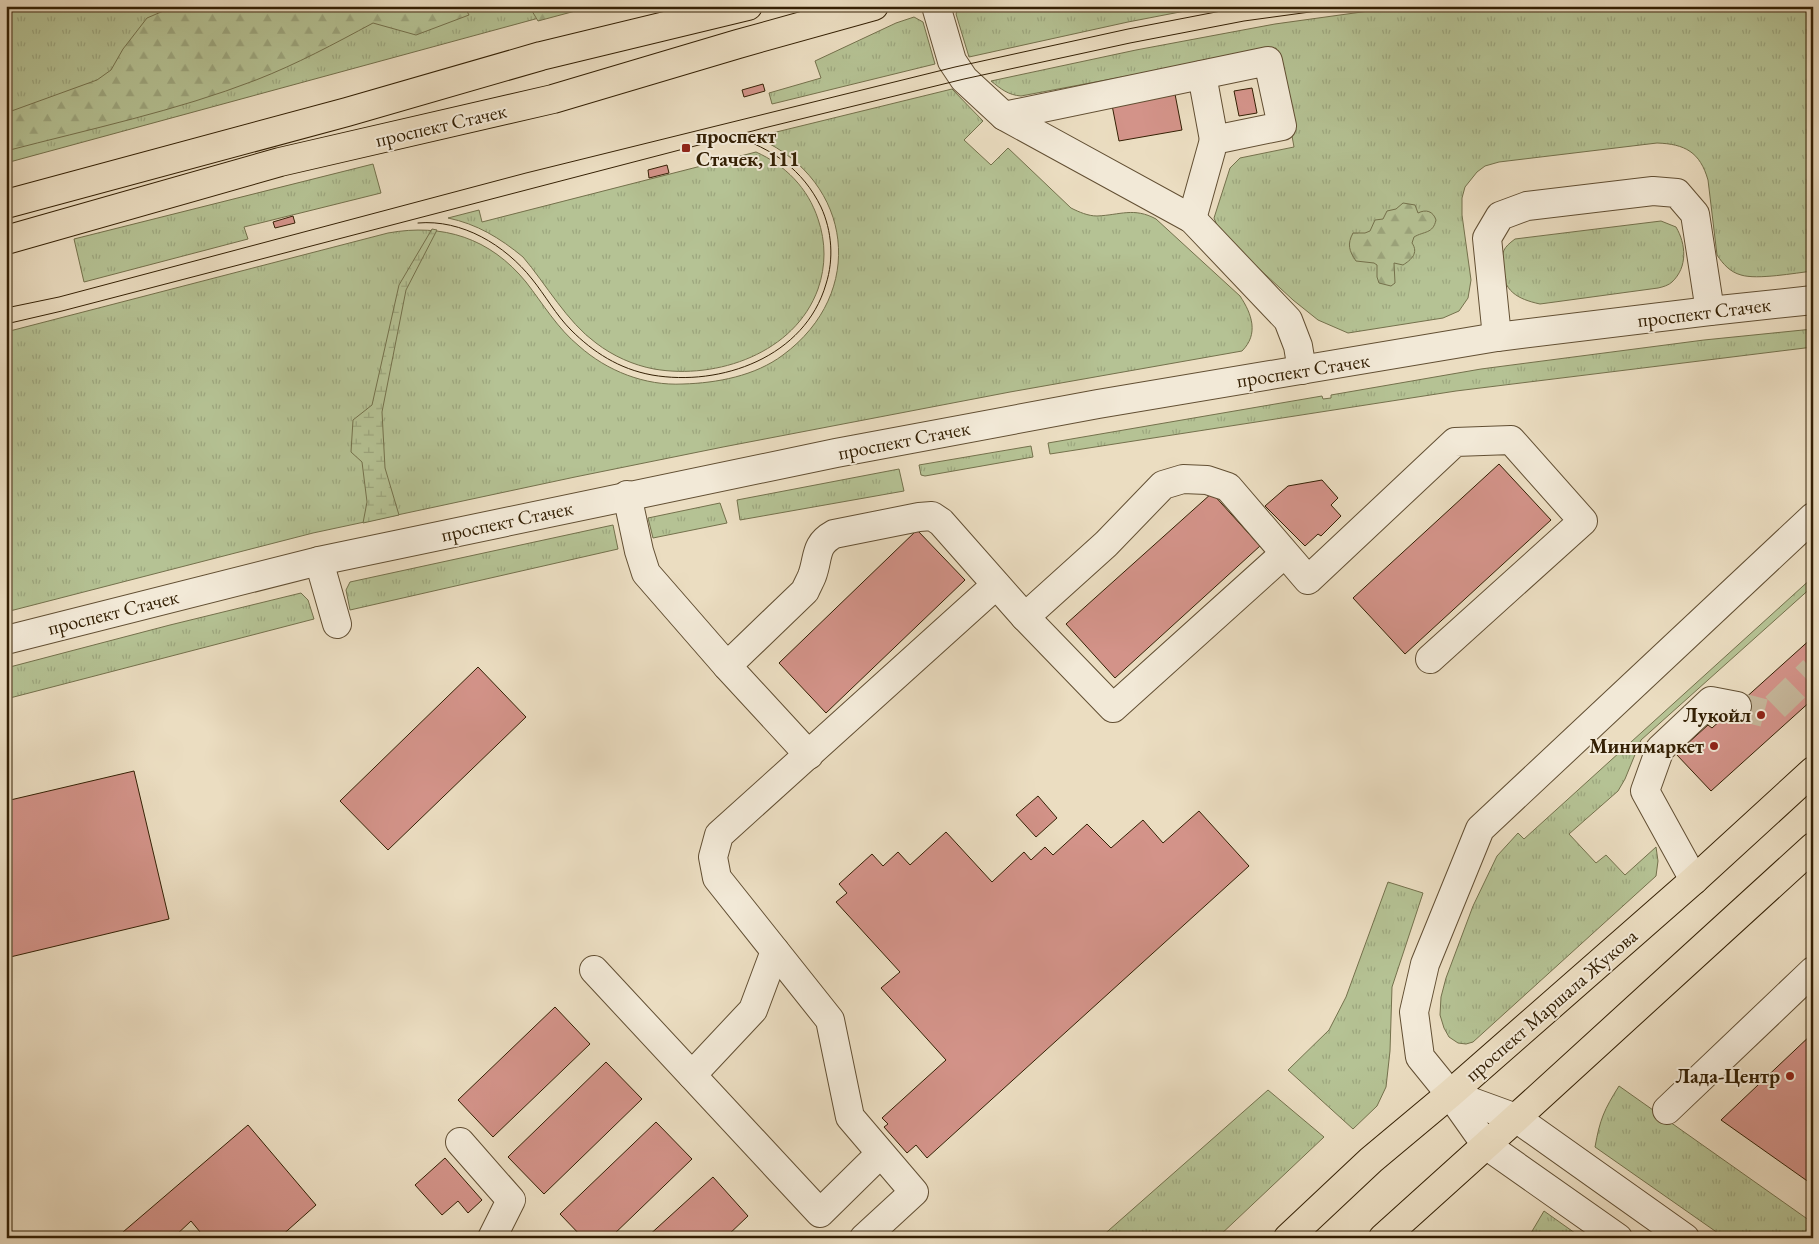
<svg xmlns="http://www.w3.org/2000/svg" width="1819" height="1244" font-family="'EB Garamond',serif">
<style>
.grass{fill:url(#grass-tufts);stroke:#74714c}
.forest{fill:url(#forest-firs);stroke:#74714c}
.wetland{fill:url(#wetland-marsh);stroke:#74714c}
.building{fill:#d39389;stroke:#342004}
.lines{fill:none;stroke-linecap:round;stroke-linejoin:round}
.minor-tunnel{stroke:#c6b79b;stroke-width:28;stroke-dasharray:28 14;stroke-linecap:butt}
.minor-casing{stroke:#624f33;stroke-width:30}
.major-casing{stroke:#342004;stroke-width:30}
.minor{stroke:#f2e9d7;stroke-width:28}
.major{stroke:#ebddc1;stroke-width:28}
.tram{stroke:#342004;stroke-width:1}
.poi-dot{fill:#8f2418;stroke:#f2e9d7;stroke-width:2}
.labels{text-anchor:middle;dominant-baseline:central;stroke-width:4;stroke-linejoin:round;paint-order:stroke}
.street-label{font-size:20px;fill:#342004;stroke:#f2e9d7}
.poi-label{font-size:20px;font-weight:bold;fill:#342004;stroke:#f2e9d7;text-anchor:end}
</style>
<defs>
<pattern id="grass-tufts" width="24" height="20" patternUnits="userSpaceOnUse" patternTransform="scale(1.25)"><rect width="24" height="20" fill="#b5c294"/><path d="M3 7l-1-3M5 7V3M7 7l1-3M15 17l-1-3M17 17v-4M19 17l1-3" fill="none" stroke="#9ca67e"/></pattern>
<pattern id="forest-firs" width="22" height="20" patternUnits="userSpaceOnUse" patternTransform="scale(1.25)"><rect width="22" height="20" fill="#b5c294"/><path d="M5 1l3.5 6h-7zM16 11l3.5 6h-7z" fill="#9ca67e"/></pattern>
<pattern id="wetland-marsh" width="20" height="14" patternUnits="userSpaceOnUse" patternTransform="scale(1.25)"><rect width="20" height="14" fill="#b5c294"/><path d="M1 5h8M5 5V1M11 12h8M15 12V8" fill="none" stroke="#9ca67e"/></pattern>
</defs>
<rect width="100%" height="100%" fill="#ebddc1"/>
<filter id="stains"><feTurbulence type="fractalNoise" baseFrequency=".004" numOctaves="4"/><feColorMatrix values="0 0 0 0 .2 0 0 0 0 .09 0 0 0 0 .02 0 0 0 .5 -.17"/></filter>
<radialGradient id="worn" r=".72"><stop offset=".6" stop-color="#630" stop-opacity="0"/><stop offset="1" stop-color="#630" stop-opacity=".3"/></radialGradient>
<g class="grass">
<polygon points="6,6 583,6 6,163"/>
<polygon points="959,6 1211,6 1128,22 969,57 956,14"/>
<path d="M1405 6H1813V131L1809 132 1811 149H1813V271C1795 273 1757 280 1741 275 1730 272 1723 264 1717 255L1708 180C1700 152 1685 144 1657 143L1499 162 1485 166 1477 172 1465 187 1462 198V215L1471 280 1468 298 1459 311 1443 318 1348 333 1318 320 1293 300 1228 240 1219 230 1214 218 1230 168 1240 158 1294 147 1276 48 1021 96C1008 95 1001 89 991 81L1136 50 1275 24Z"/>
<polygon points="914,17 923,22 935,64 772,104 769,93 821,78 815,61 896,23"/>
<path d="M952 89 983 121 964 140 991 165 1008 148 1071 208C1079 212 1088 216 1097 216 1120 215 1134 207 1156 219L1240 296C1252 314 1259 334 1242 351L1010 392 723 447 575 477 313 533 6 612V332L388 233C443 223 490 238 526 282 543 304 558 329 579 346 607 371 645 386 683 384 717 383 755 376 783 355 867 293 853 182 760 139V136Z"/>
<path d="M756 152C785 165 808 188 818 219 826 242 826 266 818 289 795 353 717 380 654 369 633 365 613 356 596 343 567 322 546 284 523 257 500 238 477 224 448 218L479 210 482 222Z"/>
<polygon points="373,164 381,193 244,227 248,239 84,282 74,239"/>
<path d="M1661 221 1676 227C1686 244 1688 267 1672 282 1669 285 1663 287 1658 288L1540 304C1517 299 1503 291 1502 266 1502 251 1503 248 1515 239Z"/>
<polygon points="1813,329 1813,347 1456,391 1050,454 1048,443 1322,396 1323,399 1331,398 1331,395 1481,369 1704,340"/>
<polygon points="1031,446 1033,457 925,476 921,475 919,465"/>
<polygon points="899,469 904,491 740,520 737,500"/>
<polygon points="720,503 727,523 653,538 648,518"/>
<polygon points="613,525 618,549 350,610 346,590 350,582"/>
<polygon points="1813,577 1813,586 1641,740 1625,779 1618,791 1569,834 1596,863 1606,855 1625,875 1656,847 1658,861 1656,876 1473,1042 1466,1044 1458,1043 1449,1037 1444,1028 1440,1015 1441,997 1446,978 1473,906 1497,856 1518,833 1524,839"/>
<polygon points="301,593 308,600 314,619 6,699 6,668 170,625"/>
<polygon points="1388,882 1423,893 1392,987 1390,1051 1386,1087 1377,1106 1353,1129 1288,1070 1329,1030 1346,997"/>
<path d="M1619 1086 1813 1223V1238H1725L1595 1147C1600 1119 1604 1110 1619 1086Z"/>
<polygon points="1268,1090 1324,1137 1217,1238 1100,1238"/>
<polygon points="1544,1211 1582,1238 1528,1238"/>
</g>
<g class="forest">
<path d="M175 6H464L469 15 416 35 373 23C334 44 297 64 256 80 176 111 90 129 6 151V113L97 80 111 70 123 49 147 18Z"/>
<polygon points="529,6 594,6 538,21"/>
<path d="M1403 203 1415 205 1418 213C1426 209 1433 211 1436 220 1433 234 1424 231 1414 237L1412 243C1419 253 1411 260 1403 265L1394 263 1395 283 1391 286 1379 283 1377 277V265L1374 263 1356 261C1349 251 1347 244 1353 233H1365L1370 231 1375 220 1383 219 1387 211 1396 209Z"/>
</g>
<polygon class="wetland" points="432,229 437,230 406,290 382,412 385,468 399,515 363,523 367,502 362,462 351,452 353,420 372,405 399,285"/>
<g class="building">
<polygon points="763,84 765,91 744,97 742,90"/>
<polygon points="1252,88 1257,113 1239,116 1234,91"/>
<polygon points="1174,89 1182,130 1119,141 1111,100"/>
<polygon points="667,165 669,173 649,178 648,170"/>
<polygon points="293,216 295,223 275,228 273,222"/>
<polygon points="1499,464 1551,520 1405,654 1353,598"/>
<polygon points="1322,480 1338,498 1331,505 1341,516 1321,536 1318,534 1305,546 1265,506 1288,486"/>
<polygon points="1212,493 1260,546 1115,678 1066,624"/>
<polygon points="917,530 965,580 826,713 779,663"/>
<polygon points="1813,637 1813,699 1711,791 1676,754 1708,725 1712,728"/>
<polygon points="478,667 526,717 388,850 340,801"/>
<polygon points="134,771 169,919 6,958 6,801"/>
<polygon points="1038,796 1057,818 1036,837 1016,815"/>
<polygon points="1199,811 1249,866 927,1158 916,1145 907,1153 884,1127 888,1124 882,1118 946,1060 881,988 900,972 836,902 847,893 839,884 872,854 883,866 898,852 910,865 946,832 992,882 1024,852 1031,860 1045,847 1053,855 1087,824 1111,848 1143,820 1163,843"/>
<polygon points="555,1007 590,1044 493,1137 458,1100"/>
<polygon points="1813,1033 1813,1185 1721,1120"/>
<polygon points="606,1062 642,1099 544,1194 508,1157"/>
<polygon points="656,1122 692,1159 610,1238 583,1238 560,1214"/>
<polygon points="248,1125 316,1205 279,1238 205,1238 191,1221 173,1238 116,1238"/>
<polygon points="445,1158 482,1200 468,1213 458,1201 442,1215 415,1185"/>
<polygon points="713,1177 748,1216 725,1238 646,1238"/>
</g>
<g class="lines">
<polyline class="minor-tunnel" points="1737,706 1768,714 1813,670"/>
<defs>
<g id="minor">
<polyline points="936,6 952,61 964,79 1004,116 1192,219 1288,320 1298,346 1302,370"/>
<polyline points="1202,75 1214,140"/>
<polyline points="1004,116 1268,61 1282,126 1214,140 1192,219"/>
<polyline points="1497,337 1487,238 1500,216 1527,206 1653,191 1677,193 1695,214 1710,311"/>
<polyline points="627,495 639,551 646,573 727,666 809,755"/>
<polyline points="319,561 337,624"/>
<polyline points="1025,617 1113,708 1284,554"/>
<polyline points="6,640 319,561 836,453 1098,404 1497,337 1710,311 1813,300"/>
<path d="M727 666 805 591C807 586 810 581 812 576 819 557 814 545 834 534L919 517 932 516 941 522 1025 617 1106 544 1163 485 1183 479 1207 480 1228 487 1308 580 1455 442 1511 440 1583 521 1430 659"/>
<polyline points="1694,880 1645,791 1660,749 1711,701 1737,706"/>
<polyline points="594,970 820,1213 880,1154"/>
<polyline points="692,1075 753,1010 775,951"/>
<polyline points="1450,1094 1516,1118 1685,1238"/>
<polyline points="1667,1110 1813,971"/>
<polyline points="460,1142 511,1200 492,1238"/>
<polyline points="864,1238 914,1192 850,1117 830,1020 717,878 713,857 719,835 996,585"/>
<polyline points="1618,1238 1486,1145 1450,1094 1420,1057 1414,1012 1425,964 1480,829 1813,517"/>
</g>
<g id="major">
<polyline points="6,204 347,112 541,56 748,6"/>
<polyline points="6,240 280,162 553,99 738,44 874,6"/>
<polyline points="1288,1238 1371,1160 1450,1094 1694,880 1813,771"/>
<polyline points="1383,1238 1516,1118 1813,847"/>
</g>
</defs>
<use href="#minor" class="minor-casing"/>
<use href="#major" class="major-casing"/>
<use href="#minor" class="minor"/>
<use href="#major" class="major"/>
<g class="tram">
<path d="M418 223C462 219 505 245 532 279 545 295 556 315 571 330 593 352 619 369 652 375 721 387 805 357 826 284 834 259 832 231 821 207 803 170 772 148 733 136"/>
<polyline points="6,308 59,297 526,173 955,67 1128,29 1247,6"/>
<polyline points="6,324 62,311 764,128 964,79 1130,43 1244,21 1354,6"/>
</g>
</g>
<g class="poi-dot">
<rect x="681" y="143" width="10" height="10" rx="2.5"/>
<circle cx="1761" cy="715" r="5"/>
<circle cx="1714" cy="746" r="5"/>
<circle cx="1790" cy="1076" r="5"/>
</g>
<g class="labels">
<g class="street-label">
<text transform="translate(441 125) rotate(-13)">проспект Стачек</text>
<text transform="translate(1704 312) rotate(-7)">проспект Стачек</text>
<text transform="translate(1303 370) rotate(-9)">проспект Стачек</text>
<text transform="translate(904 440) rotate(-11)">проспект Стачек</text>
<text transform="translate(507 521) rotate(-12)">проспект Стачек</text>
<text transform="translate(113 612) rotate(-14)">проспект Стачек</text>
<text transform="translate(1551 1005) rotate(-41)">проспект Маршала Жукова</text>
</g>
<g class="poi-label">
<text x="696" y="136" text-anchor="start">проспект<tspan x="696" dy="23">Стачек, 111</tspan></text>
<text x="1751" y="715">Лукойл</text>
<text x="1704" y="746">Минимаркет</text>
<text x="1780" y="1076">Лада-Центр</text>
</g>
</g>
<rect width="1819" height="1244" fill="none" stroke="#ebddc1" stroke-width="25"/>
<rect x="8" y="8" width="1804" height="1229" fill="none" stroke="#342004" stroke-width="2.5"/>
<rect x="12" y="12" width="1794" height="1219" fill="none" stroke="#342004"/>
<rect width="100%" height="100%" filter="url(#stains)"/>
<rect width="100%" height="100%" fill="url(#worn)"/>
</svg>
